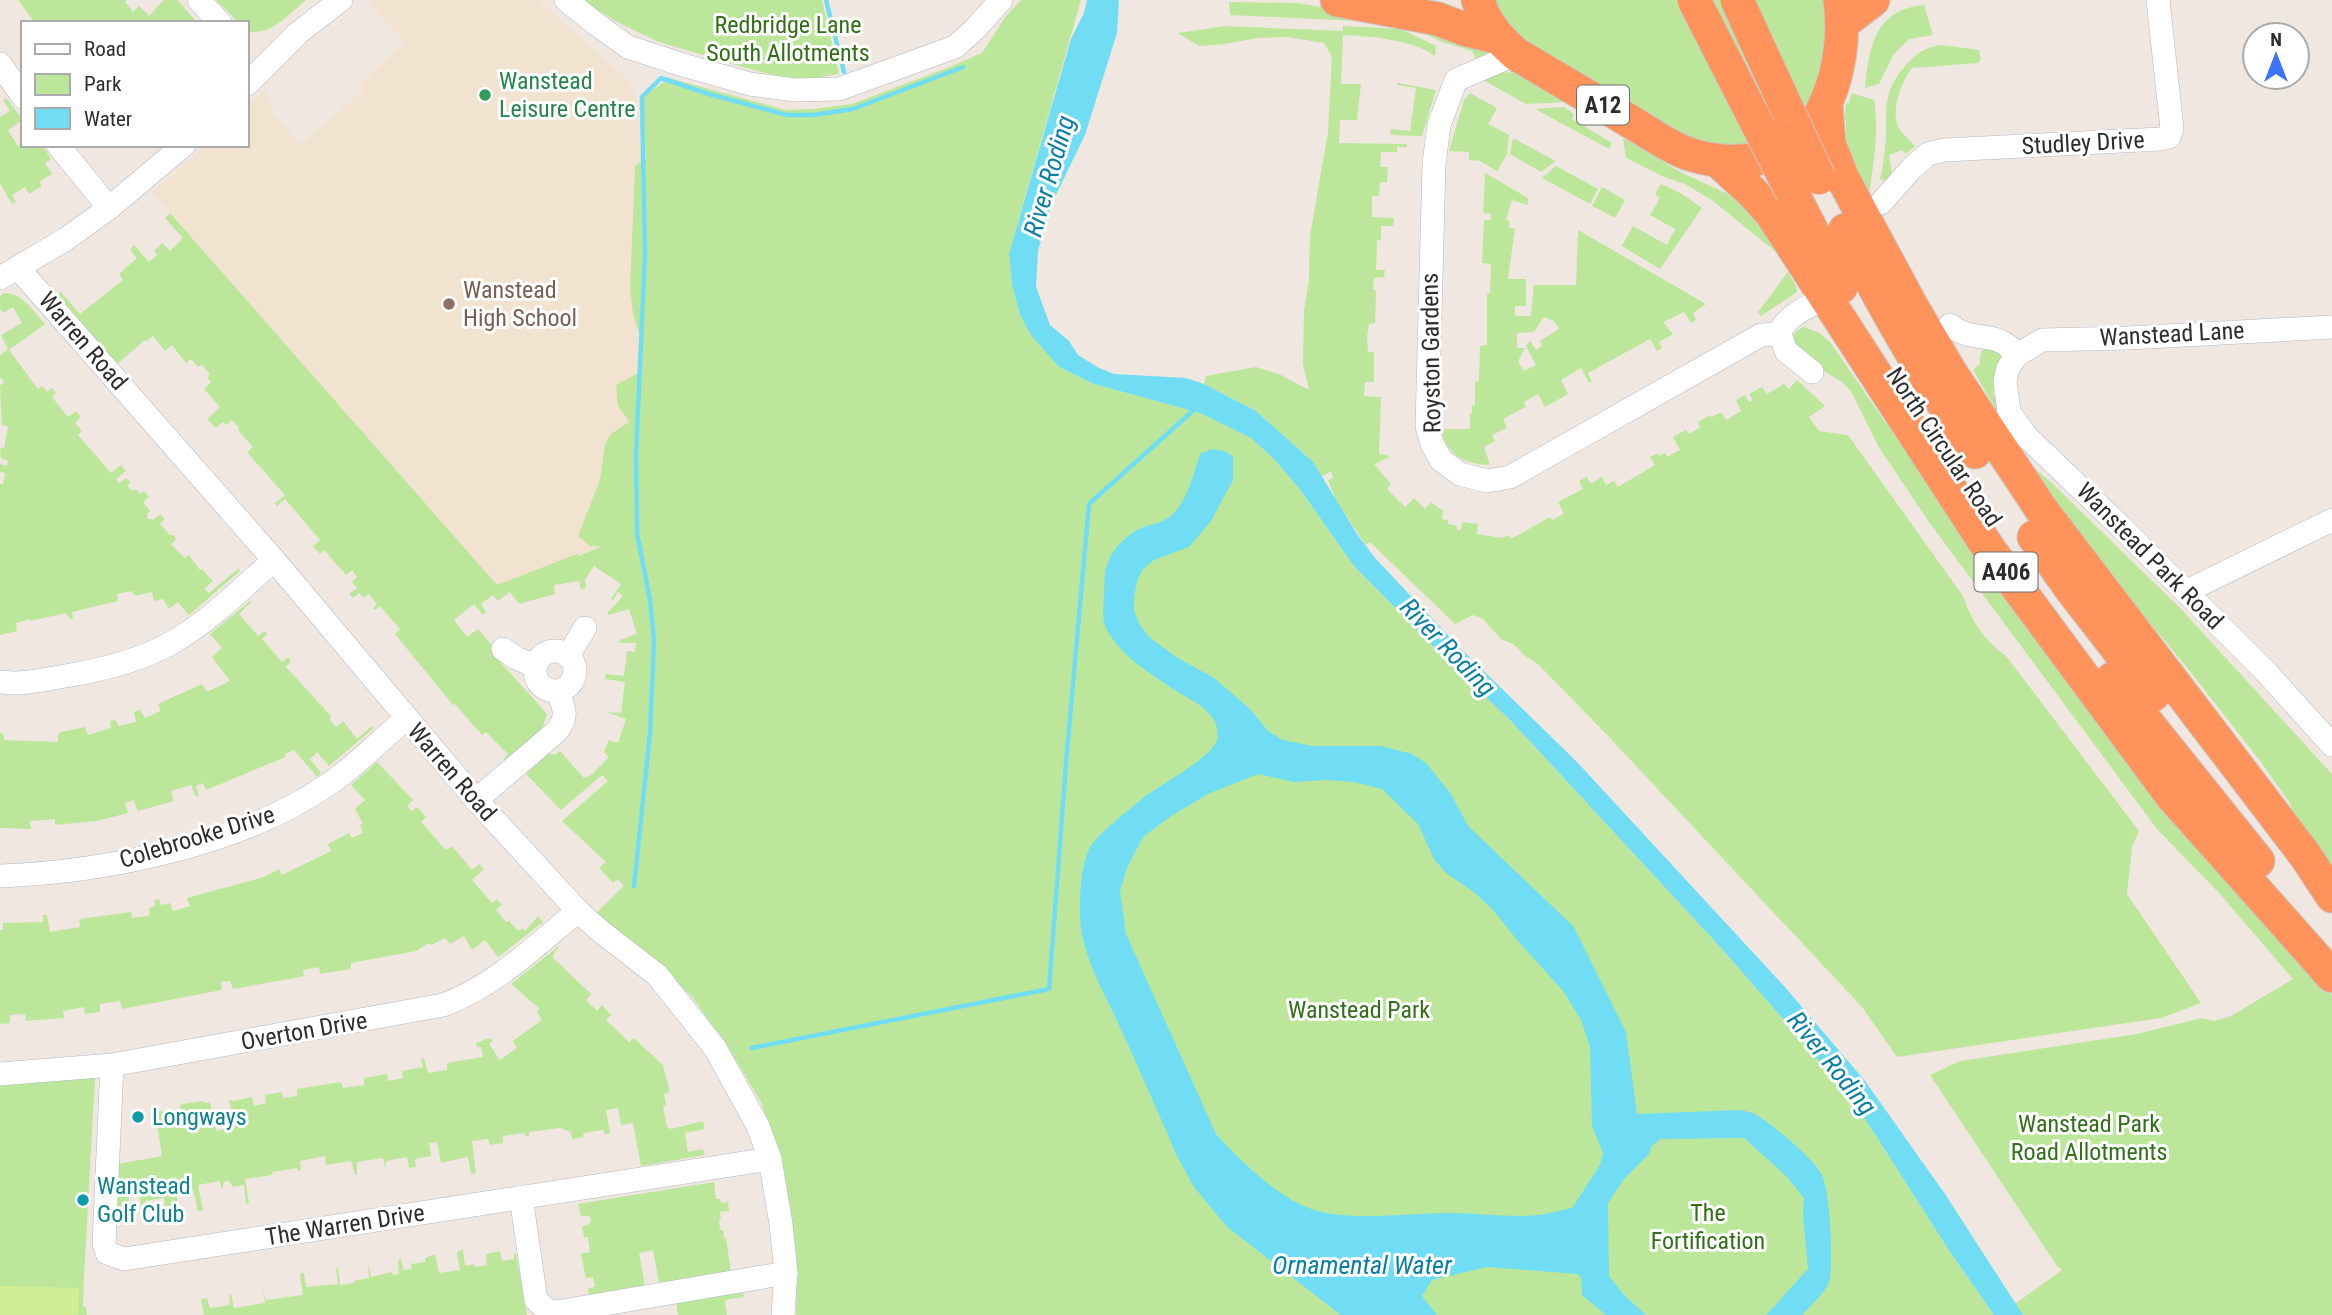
<svg xmlns="http://www.w3.org/2000/svg" width="2332" height="1315" font-family="'Roboto Condensed',sans-serif">
<style>
.education{fill:#f1e3cf}
.green{fill:#bce79b;fill-rule:evenodd}
.pitch{fill:#d1ee97}
.water{fill:#70ddf4;fill-rule:evenodd}
.lines{fill:none;stroke-linecap:round;stroke-linejoin:round}
.stream{stroke:#70ddf4;stroke-width:4.5}
.minor-casing{stroke:#b3b7c1;stroke-width:24}
.highway-casing{stroke:#c8c8c8;stroke-width:35}
.minor{stroke:#fff;stroke-width:23}
.highway{stroke:#ff935b;stroke-width:33}
.highway-bridge-casing{stroke:#c8c8c8;stroke-width:35;stroke-linecap:butt}
.highway-bridge{stroke:#ff935b;stroke-width:33}
.leisure-dot{fill:#2e9e5b;stroke:#fff;stroke-width:2.5}
.education-dot{fill:#8d6e63;stroke:#fff;stroke-width:2.5}
.culture-dot{fill:#0f9aa8;stroke:#fff;stroke-width:2.5}
.labels{text-anchor:middle;dominant-baseline:central;stroke-width:6;stroke-linejoin:round;paint-order:stroke}
.shield{fill:#fff;stroke:#6c6c6c;stroke-width:2}
.shield-label{font-size:23px;font-weight:bold;fill:#2d2d2d}
.park-label{font-size:24px;fill:#327018;stroke:#fff}
.leisure-label{font-size:24px;fill:#27864d;stroke:#fff;text-anchor:start}
.street-label{font-size:24px;fill:#2d2d2d;stroke:#fff}
.education-label{font-size:24px;fill:#785e54;stroke:#fff;text-anchor:start}
.culture-label{font-size:24px;fill:#0d838f;stroke:#fff;text-anchor:start}
.water-label{font-size:26px;font-style:italic;fill:#087fa6;stroke:#fff}
</style>
<rect width="100%" height="100%" fill="#efe7e0"/>
<polygon class="education" points="374,0 538,0 629,81 644,116 649,289 631,535 497,585 152,192 207,145 247,145 247,107 267,87 266,98 274,108 271,112 301,144 363,91 360,85 405,42 369,3"/>
<g class="green">
<polygon points="18,0 127,0 125,2 133,12 139,6 149,16 164,0 177,0 198,23 35,23"/>
<path d="M216 0H306C287 16 273 34 248 32L247 23H239Z"/>
<polygon points="582,0 822,0 839,74 807,79 787,78 750,69 659,42 615,21"/>
<polygon points="1021,0 1081,0 1009,254 1012,285 1020,315 1059,367 1094,384 1200,413 1251,438 1276,461 1301,491 1354,566 1442,655 1511,721 1721,948 1811,1051 1860,1111 1950,1252 1994,1315 796,1315 797,1276 772,1133 761,1102 731,1052 693,998 656,962 596,913 624,886 618,879 613,883 599,868 606,862 562,821 608,781 602,775 561,810 526,774 549,753 555,755 560,751 584,778 591,775 609,757 604,752 609,740 618,743 626,719 606,712 621,713 625,682 605,679 606,674 624,676 627,651 635,652 636,643 620,643 619,640 637,634 629,609 609,615 607,613 623,596 618,592 613,600 611,599 621,584 594,566 585,580 586,588 581,589 579,581 554,585 555,594 519,604 510,592 498,601 493,595 481,604 486,612 483,615 474,604 454,620 467,637 478,629 497,651 494,655 547,714 542,729 505,761 503,759 508,754 486,732 482,735 455,704 453,705 395,634 400,629 380,606 375,610 373,608 377,604 369,594 364,598 359,593 353,598 349,594 357,588 352,582 357,577 352,570 346,575 324,550 320,554 313,546 320,540 285,499 277,506 275,503 285,495 247,452 253,447 238,430 239,428 232,420 227,425 223,422 216,428 207,419 220,407 204,389 211,382 207,377 210,374 202,365 198,367 191,359 186,363 172,345 165,351 153,336 146,342 145,340 116,365 56,296 61,292 80,314 123,280 119,274 137,258 130,250 134,245 149,262 157,255 154,251 162,243 170,251 183,238 165,218 170,213 497,585 577,554 578,556 602,546 590,546 578,536 600,480 605,444 611,434 629,422 618,405 616,385 638,373 643,347 633,313 630,290 635,166 646,159 644,116 639,100 669,78 786,110 813,109 852,104 947,68 982,53 1006,16"/>
<polygon points="1491,0 1828,0 1828,30 1822,67 1809,99 1801,111 1748,144 1714,145 1678,133 1523,40 1508,28"/>
<polygon points="1229,2 1296,3 1423,23 1491,55 1479,64 1472,51 1442,42 1403,23 1230,15"/>
<path d="M1924 5 1933 35 1909 39 1894 54 1879 84 1865 88C1870 46 1874 10 1924 5Z"/>
<path d="M1225 26 1343 31V26L1401 29 1436 46 1435 56C1415 40 1369 36 1343 35L1341 84H1361L1357 120H1340L1339 143 1407 144V147H1397V152H1381L1380 167H1388L1387 182H1380L1379 196H1372V217L1394 218 1393 226H1381V240H1377L1376 270H1385L1384 277 1374 278 1373 290H1376L1375 323 1369 324 1367 337 1368 352H1374V382H1365L1364 396 1381 397 1379 454 1388 455V458L1374 464 1391 484 1387 489 1405 507 1414 498 1425 509 1431 502 1443 511 1442 519 1448 520V524L1457 526V530H1461L1462 522 1478 524 1477 534 1502 538 1509 535 1511 539 1550 517 1552 520 1564 514 1558 502 1583 489 1579 481 1587 477 1591 484 1602 477 1606 485 1614 481 1618 487 1655 465 1650 457 1658 453 1659 456 1665 453 1667 457 1680 450 1673 437 1686 430 1689 434 1700 427 1698 422 1710 415 1712 417 1721 412 1726 420 1741 411 1736 400 1745 395 1749 402 1753 400 1749 394 1762 387 1767 394 1784 384 1789 389 1797 380 1825 406 1809 417 1819 431 1848 435 1963 596C1972 622 1984 640 2006 656L2139 831 2132 847 2127 894 2201 1003 2161 1018 1897 1057 1862 1007 1609 737 1538 664 1525 656 1513 644 1501 639 1483 619 1473 615 1455 624 1370 542 1366 545 1336 501 1328 480 1333 478 1331 471 1321 477 1313 462 1256 411 1204 384 1206 376 1256 367 1281 375 1309 390 1303 364 1304 311 1309 279 1310 236 1328 132 1332 57 1324 43 1287 37 1257 38 1225 44 1199 46 1178 33Z"/>
<path d="M1941 45 1979 50 1981 59 1978 63 1912 68C1901 81 1890 112 1899 128 1903 135 1910 140 1915 146L1906 154 1902 150 1889 155 1892 174 1886 180H1880C1883 166 1885 152 1886 137 1886 107 1884 90 1905 66 1916 53 1924 48 1941 45Z"/>
<polygon points="1500,72 1521,73 1566,102 1526,104 1485,81 1484,77"/>
<polygon points="1398,83 1436,90 1422,136 1390,135 1391,129 1410,131 1416,88 1397,85"/>
<polygon points="1470,93 1497,108 1488,124 1509,135 1507,154 1497,171 1480,161 1469,160 1469,152 1449,151 1464,100"/>
<path d="M1852 93 1874 100C1879 129 1874 159 1870 189L1863 193 1846 151V120L1844 119 1846 103H1849Z"/>
<polygon points="6,98 23,120 8,130 18,146 23,143 23,145 42,145 51,159 45,163 52,174 39,182 42,186 29,194 25,187 12,195 16,202 12,204 0,183 0,117 10,111 3,100"/>
<polygon points="1564,107 1574,114 1572,119 1612,143 1609,149 1535,109"/>
<polygon points="1513,138 1556,161 1541,172 1510,154"/>
<polygon points="1623,138 1682,173 1743,201 1786,260 1713,201 1685,184 1664,177 1626,158"/>
<polygon points="1556,166 1598,189 1590,204 1542,178"/>
<path d="M1485 173 1528 198V205L1512 200 1506 220 1510 221 1508 227 1515 229 1508 279H1526V306H1515V316H1531L1534 285H1576L1578 230 1706 304 1693 313 1696 320 1691 323 1684 312 1663 322 1673 334 1659 342 1662 348 1657 351 1650 339 1588 373 1592 381 1589 383 1581 368 1561 380 1568 394 1545 407 1538 394 1524 402 1526 407 1503 419 1507 428 1492 435 1495 441 1484 447 1490 465C1464 464 1447 455 1441 429H1470V414L1472 413V405H1475V382L1479 381 1480 346 1487 345V294L1490 293 1491 264 1482 263 1484 220H1491V214L1483 213ZM1544 317 1554 321 1559 329 1540 341 1542 346 1536 350 1530 341 1526 346 1536 365 1524 371 1518 361 1525 348H1517V333L1534 332Z"/>
<polygon points="1661,184 1682,194 1702,208 1660,269 1622,246 1633,226 1667,245 1675,229 1650,215 1660,198 1655,194"/>
<polygon points="1602,187 1625,200 1615,218 1592,206"/>
<polygon points="1788,272 1796,286 1797,292 1761,316 1758,312"/>
<path d="M4 293C23 293 33 311 45 324L9 350 38 389 42 386 47 392 52 388 56 393 52 397 68 417 76 411 81 417 75 423 82 431 78 435 111 473 121 465 126 471 116 479 119 483 126 478 131 482 127 485 132 491 136 489 140 494 144 491 149 497 143 502 150 511 147 514V518L153 520 160 514 165 519 160 524 170 535H174L176 540 171 544 185 558 189 555 200 570 202 569 213 581 204 589 209 593 238 569 240 571 189 615 178 602 169 609 163 599 154 601 152 592 135 596 132 591 117 594 118 601 72 612 73 618 70 619 66 613 30 621 29 619 16 623 17 631 0 635V484H3L5 473 0 472V464L7 466 8 461 1 458 0 448H4L8 426 2 425 0 386 4 382 0 377V355L8 349 1 335 22 323 13 307 3 313 0 308V296Z"/>
<polygon points="1804,327 1818,332 1830,342 1921,474 2272,929 2332,996 2332,1315 2023,1315 2015,1304 2062,1270 2057,1266 1930,1075 1960,1061 2137,1034 2202,1018 2214,1021 2231,1016 2293,979 2220,894 2157,829 1929,522 1878,446 1851,391 1842,382 1803,358 1792,339 1796,331"/>
<path d="M1991 344 2004 355 1993 394 2006 420 2004 423 1973 370 1980 364C1979 354 1981 349 1991 344Z"/>
<polygon points="2013,449 2056,487 2181,609 2332,774 2332,869 2301,827 2289,802 2261,762 2185,665 2065,522"/>
<polygon points="250,601 251,602 239,614 258,636 265,631 267,634 262,639 282,662 288,657 291,661 286,667 331,716 330,720 336,727 343,721 357,739 372,726 374,728 329,766 317,752 310,759 321,773 317,777 294,750 285,754 285,757 216,786 206,790 203,783 196,786 199,796 196,797 191,785 171,791 174,801 138,811 134,800 125,803 128,813 97,821 55,825 55,819 30,821 31,829 0,828 0,733 3,733 4,740 58,742 58,734 61,732 85,727 88,735 111,728 110,721 116,720 118,726 136,722 134,712 140,710 145,718 161,711 158,704 202,684 207,692 230,681 212,657 222,648 210,634"/>
<polygon points="377,762 413,800 407,806 412,811 417,807 426,817 421,822 446,850 452,846 472,870 479,864 484,869 472,880 492,903 497,899 502,905 496,910 506,922 509,921 518,931 522,928 525,931 538,916 543,922 498,957 485,940 472,950 464,936 450,944 445,938 431,945 429,943 416,951 351,963 351,969 320,974 319,967 303,970 304,976 300,977 233,989 230,981 221,982 222,990 122,1009 120,1001 100,1004 100,1012 85,1014 84,1007 63,1011 64,1018 26,1021 25,1014 10,1015 10,1023 0,1024 0,930 3,930 3,923 43,922 43,915 47,915 50,932 80,927 79,919 131,912 132,918 149,916 149,908 155,906 154,900 159,899 161,905 170,903 173,911 190,906 187,898 264,877 279,869 282,875 331,851 328,844 349,833 352,838 363,833 360,825 363,824 355,809 365,800 351,785"/>
<polygon points="560,945 552,957 591,994 586,1000 597,1011 602,1005 611,1015 606,1020 629,1042 634,1038 663,1065 670,1092 664,1094 666,1105 663,1108 667,1127 671,1129 703,1121 705,1129 685,1133 688,1152 703,1149 705,1155 641,1166 633,1123 621,1125 618,1108 606,1110 610,1134 605,1134 603,1130 583,1133 584,1137 572,1139 571,1132 560,1128 529,1132 529,1136 526,1137 525,1133 503,1136 503,1143 490,1145 488,1139 472,1141 476,1173 471,1174 468,1157 441,1163 437,1142 429,1143 431,1156 415,1159 416,1167 409,1168 407,1157 386,1161 386,1170 383,1158 357,1162 357,1175 355,1175 351,1161 326,1165 325,1156 300,1161 301,1170 298,1171 297,1168 273,1172 272,1175 245,1179 249,1203 246,1204 244,1185 233,1187 228,1180 223,1183 223,1188 221,1188 220,1181 198,1185 203,1210 198,1211 193,1189 185,1190 184,1195 177,1197 178,1207 174,1208 175,1215 172,1216 171,1206 165,1207 164,1198 145,1201 148,1220 144,1220 139,1193 129,1194 128,1214 123,1215 125,1224 117,1224 118,1164 162,1156 155,1112 180,1109 181,1102 182,1104 203,1101 204,1103 210,1102 216,1131 226,1129 225,1123 233,1121 229,1099 233,1101 252,1097 254,1106 266,1103 265,1095 282,1092 283,1098 297,1096 297,1089 341,1082 343,1088 364,1085 364,1078 387,1074 388,1081 403,1078 402,1071 423,1067 421,1059 424,1058 428,1073 447,1070 447,1063 483,1057 481,1047 477,1047 476,1043 490,1038 493,1041 489,1044 500,1060 517,1048 513,1041 542,1020 537,1012 540,1009 511,984"/>
<polygon points="87,1078 95,1078 84,1278 83,1307 86,1307 87,1315 0,1315 0,1084"/>
<polygon points="714,1182 716,1199 720,1199 721,1203 728,1202 729,1211 720,1212 721,1218 719,1219 720,1230 723,1230 724,1238 726,1238 731,1272 659,1283 653,1250 639,1253 645,1286 589,1295 588,1288 595,1287 593,1277 586,1278 581,1254 590,1252 588,1237 584,1237 582,1226 588,1225 591,1222 590,1216 581,1216 578,1204"/>
<polygon points="459,1250 463,1250 465,1266 474,1264 475,1267 487,1265 486,1254 500,1251 502,1261 514,1259 514,1253 516,1253 527,1315 204,1315 201,1299 207,1298 210,1308 230,1305 229,1294 231,1294 234,1308 265,1303 263,1290 266,1300 303,1295 300,1274 304,1273 306,1287 338,1284 336,1269 338,1268 340,1285 354,1283 354,1281 369,1278 368,1264 371,1277 392,1272 393,1275 399,1274 398,1260 401,1259 403,1270 412,1269 411,1264 425,1262 425,1258 435,1254 439,1273 460,1270 457,1253"/>
<polygon points="743,1293 744,1297 725,1300 727,1315 678,1315 676,1302"/>
</g>
<polygon class="pitch" points="0,1286 79,1288 78,1315 0,1315"/>
<g class="water">
<polygon points="1087,0 1119,0 1117,33 1085,135 1052,203 1038,251 1036,287 1050,325 1069,341 1078,355 1099,368 1114,374 1186,378 1204,384 1256,411 1313,462 1357,534 1375,558 1461,649 1577,762 1784,986 1865,1081 1945,1194 2023,1315 1994,1315 1950,1252 1860,1111 1811,1051 1721,948 1511,721 1442,655 1354,566 1301,491 1276,461 1251,438 1200,413 1094,384 1059,367 1031,335 1020,315 1012,285 1009,254 1071,39 1084,13"/>
<path d="M1212 449 1224 451 1233 456V480L1211 521 1189 547 1154 560 1143 569 1137 581 1134 598V611L1140 625 1149 637 1176 657 1214 678 1251 710 1268 731 1283 740 1313 746H1381L1412 754 1426 763 1451 794 1468 826 1574 927 1626 1032 1637 1114 1739 1110C1745 1111 1750 1112 1755 1114 1771 1123 1814 1159 1822 1175 1830 1190 1834 1266 1829 1282 1825 1293 1810 1306 1802 1315H1766L1808 1269 1803 1215 1804 1198 1786 1176 1744 1138 1660 1139 1651 1147 1649 1154 1624 1179 1608 1203 1609 1276 1624 1295 1646 1315H1606L1582 1295 1581 1278 1578 1274 1487 1267 1432 1280 1422 1296 1437 1315H1341L1227 1227 1194 1187 1177 1156C1158 1112 1139 1069 1119 1025 1107 999 1091 971 1084 943 1077 920 1079 870 1089 849 1096 835 1130 809 1143 798 1158 786 1213 757 1217 740 1223 710 1186 699 1167 685 1145 670 1118 653 1106 628 1101 618 1104 602 1104 591 1105 583 1104 572 1107 565 1112 548 1130 531 1147 526 1158 523 1167 521 1175 512 1188 497 1194 473 1200 454ZM1258 774 1294 782 1326 780 1354 782 1382 789 1418 824 1434 859 1445 872 1476 894 1494 911 1517 940 1564 992 1581 1020 1590 1047 1592 1126 1603 1153 1600 1165 1572 1208C1561 1210 1551 1213 1540 1215 1511 1218 1479 1213 1449 1213 1407 1213 1345 1223 1306 1207 1276 1195 1238 1159 1216 1134L1126 934 1120 891 1127 868 1143 837 1171 816 1210 793Z"/>
</g>
<g class="lines">
<g class="stream">
<polyline points="826,0 844,72"/>
<polyline points="634,886 650,734 654,641 650,600 637,533 636,455 645,255 642,97 661,78 709,94 787,115 813,115 853,109 963,67"/>
<polyline points="752,1048 1049,989 1067,751 1089,504 1196,408"/>
</g>
<defs>
<g id="minor">
<polyline points="199,0 220,23"/>
<polyline points="566,0 596,24 628,47 683,65 750,84 794,90 839,89 955,47 975,29 1001,0"/>
<polyline points="1516,54 1456,80 1439,125 1434,164 1427,426 1432,444 1441,460 1460,474 1487,481 1510,477 1761,335 1780,334"/>
<polyline points="0,64 23,97"/>
<polyline points="247,84 298,33 341,0"/>
<polyline points="58,145 109,208"/>
<polyline points="1881,203 1912,168 1928,154 1944,150 2160,139 2169,137 2172,129 2158,0"/>
<polyline points="18,268 274,560 476,800 578,911 599,930 657,975 715,1048 758,1126 770,1159 781,1224 786,1273 783,1315"/>
<polyline points="0,278 66,239 109,208 184,145"/>
<path d="M1950 325C1974 345 1995 327 2017 355"/>
<polyline points="2332,327 2128,338 2042,340 2017,355 2008,368 2005,381 2009,412 2027,437 2119,525 2267,673 2332,745"/>
<path d="M1780 334C1784 316 1810 306 1825 298"/>
<polyline points="1780,334 1786,351 1812,372"/>
<polyline points="2187,591 2332,520"/>
<polyline points="503,649 516,658 535,666"/>
<circle cx="555" cy="671" r="20"/>
<polyline points="568,656 585,628"/>
<path d="M0 682C22 685 43 680 65 676 101 670 141 661 173 642 210 621 242 588 274 560"/>
<path d="M476 800 557 731C569 715 564 709 558 692"/>
<path d="M0 876C105 872 241 845 329 784 356 766 380 740 406 719"/>
<polyline points="112,1065 104,1243 107,1253 124,1259 770,1159"/>
<path d="M0 1074 112 1065 443 1005C495 986 535 946 578 911"/>
<polyline points="521,1197 536,1300 547,1310 557,1312 786,1273"/>
</g>
<g id="highway">
<polyline points="1337,0 1438,19 1467,30 1496,37"/>
<path d="M1478 0C1485 24 1498 38 1516 54 1553 76 1589 97 1626 119 1645 130 1665 145 1686 153 1734 170 1796 162 1821 113 1839 79 1845 38 1840 0"/>
<polyline points="1843,23 1873,0"/>
<polyline points="1826,104 1829,144 1843,179 1911,305 1951,373 2041,509 2305,855 2332,896"/>
<polyline points="1717,160 1752,192 1771,213 1989,549 2171,795 2332,976"/>
<polyline points="1792,192 1841,287"/>
<path d="M1845 230C1883 308 1927 381 1975 452"/>
<polyline points="2034,537 2071,589 2153,695"/>
<polyline points="2112,679 2258,861"/>
</g>
</defs>
<use href="#minor" class="minor-casing"/>
<use href="#highway" class="highway-casing"/>
<use href="#minor" class="minor"/>
<use href="#highway" class="highway"/>
<defs>
<g id="highway-bridge">
<polyline points="1694,0 1792,192"/>
<polyline points="1737,0 1819,178"/>
</g>
</defs>
<use href="#highway-bridge" class="highway-bridge-casing"/>
<use href="#highway-bridge" class="highway-bridge"/>
</g>
<circle class="leisure-dot" cx="485" cy="95" r="7"/>
<circle class="education-dot" cx="449" cy="304" r="7"/>
<g class="culture-dot">
<circle cx="138" cy="1117" r="7"/>
<circle cx="83" cy="1200" r="7"/>
</g>
<g class="labels">
<g class="shield">
<rect x="1577" y="85.5" width="52" height="39" rx="5"/>
<rect x="1974.5" y="552.5" width="63" height="39" rx="5"/>
</g>
<g class="shield-label">
<text x="1603" y="105">A12</text>
<text x="2006" y="572">A406</text>
</g>
<g class="park-label">
<text x="788" y="25">Redbridge Lane<tspan x="788" dy="28">South Allotments</tspan></text>
<text x="1359" y="1010">Wanstead Park</text>
<text x="2089" y="1124">Wanstead Park<tspan x="2089" dy="28">Road Allotments</tspan></text>
<text x="1708" y="1213">The<tspan x="1708" dy="28">Fortification</tspan></text>
</g>
<g class="leisure-label">
<text x="499" y="81">Wanstead<tspan x="499" dy="28">Leisure Centre</tspan></text>
</g>
<g class="street-label">
<text transform="translate(2083 143) rotate(-3)">Studley Drive</text>
<text transform="translate(2172 334) rotate(-3)">Wanstead Lane</text>
<text transform="translate(83 341) rotate(49)">Warren Road</text>
<text transform="translate(1431 353) rotate(-91)">Royston Gardens</text>
<text transform="translate(1944 447) rotate(56)">North Circular Road</text>
<text transform="translate(2150 556) rotate(45)">Wanstead Park Road</text>
<text transform="translate(452 772) rotate(49)">Warren Road</text>
<text transform="translate(197 837) rotate(-17)">Colebrooke Drive</text>
<text transform="translate(304 1031) rotate(-10)">Overton Drive</text>
<text transform="translate(345 1225) rotate(-9)">The Warren Drive</text>
</g>
<g class="education-label">
<text x="463" y="290">Wanstead<tspan x="463" dy="28">High School</tspan></text>
</g>
<g class="culture-label">
<text x="152" y="1117">Longways</text>
<text x="97" y="1186">Wanstead<tspan x="97" dy="28">Golf Club</tspan></text>
</g>
<g class="water-label">
<text transform="translate(1049 176) rotate(-74)">River Roding</text>
<text transform="translate(1448 647) rotate(46)">River Roding</text>
<text transform="translate(1832 1063) rotate(51)">River Roding</text>
<text x="1362" y="1265">Ornamental Water</text>
</g>
</g>
<rect x="21" y="21" width="228" height="126" fill="#ffffff" stroke="#ababab" stroke-width="2"/>
<rect x="35" y="44" width="35" height="10" fill="#ffffff" stroke="#ababab" stroke-width="2"/>
<text x="84" y="56" font-size="21" fill="#2d2d2d">Road</text>
<rect x="35" y="74" width="35" height="21" fill="#bce79b" stroke="#ababab" stroke-width="2"/>
<text x="84" y="91" font-size="21" fill="#2d2d2d">Park</text>
<rect x="35" y="108" width="35" height="21" fill="#70ddf4" stroke="#ababab" stroke-width="2"/>
<text x="84" y="126" font-size="21" fill="#2d2d2d">Water</text>
<g transform="translate(2276 56)"><circle r="33" fill="#ffffff" stroke="#ababab" stroke-width="2"/>
<path d="M0-5L12 26L0 18L-12 26Z" fill="#3d73ff"/>
<text y="-10" font-size="19" font-weight="bold" text-anchor="middle" fill="#2d2d2d">N</text>
</g>
</svg>
